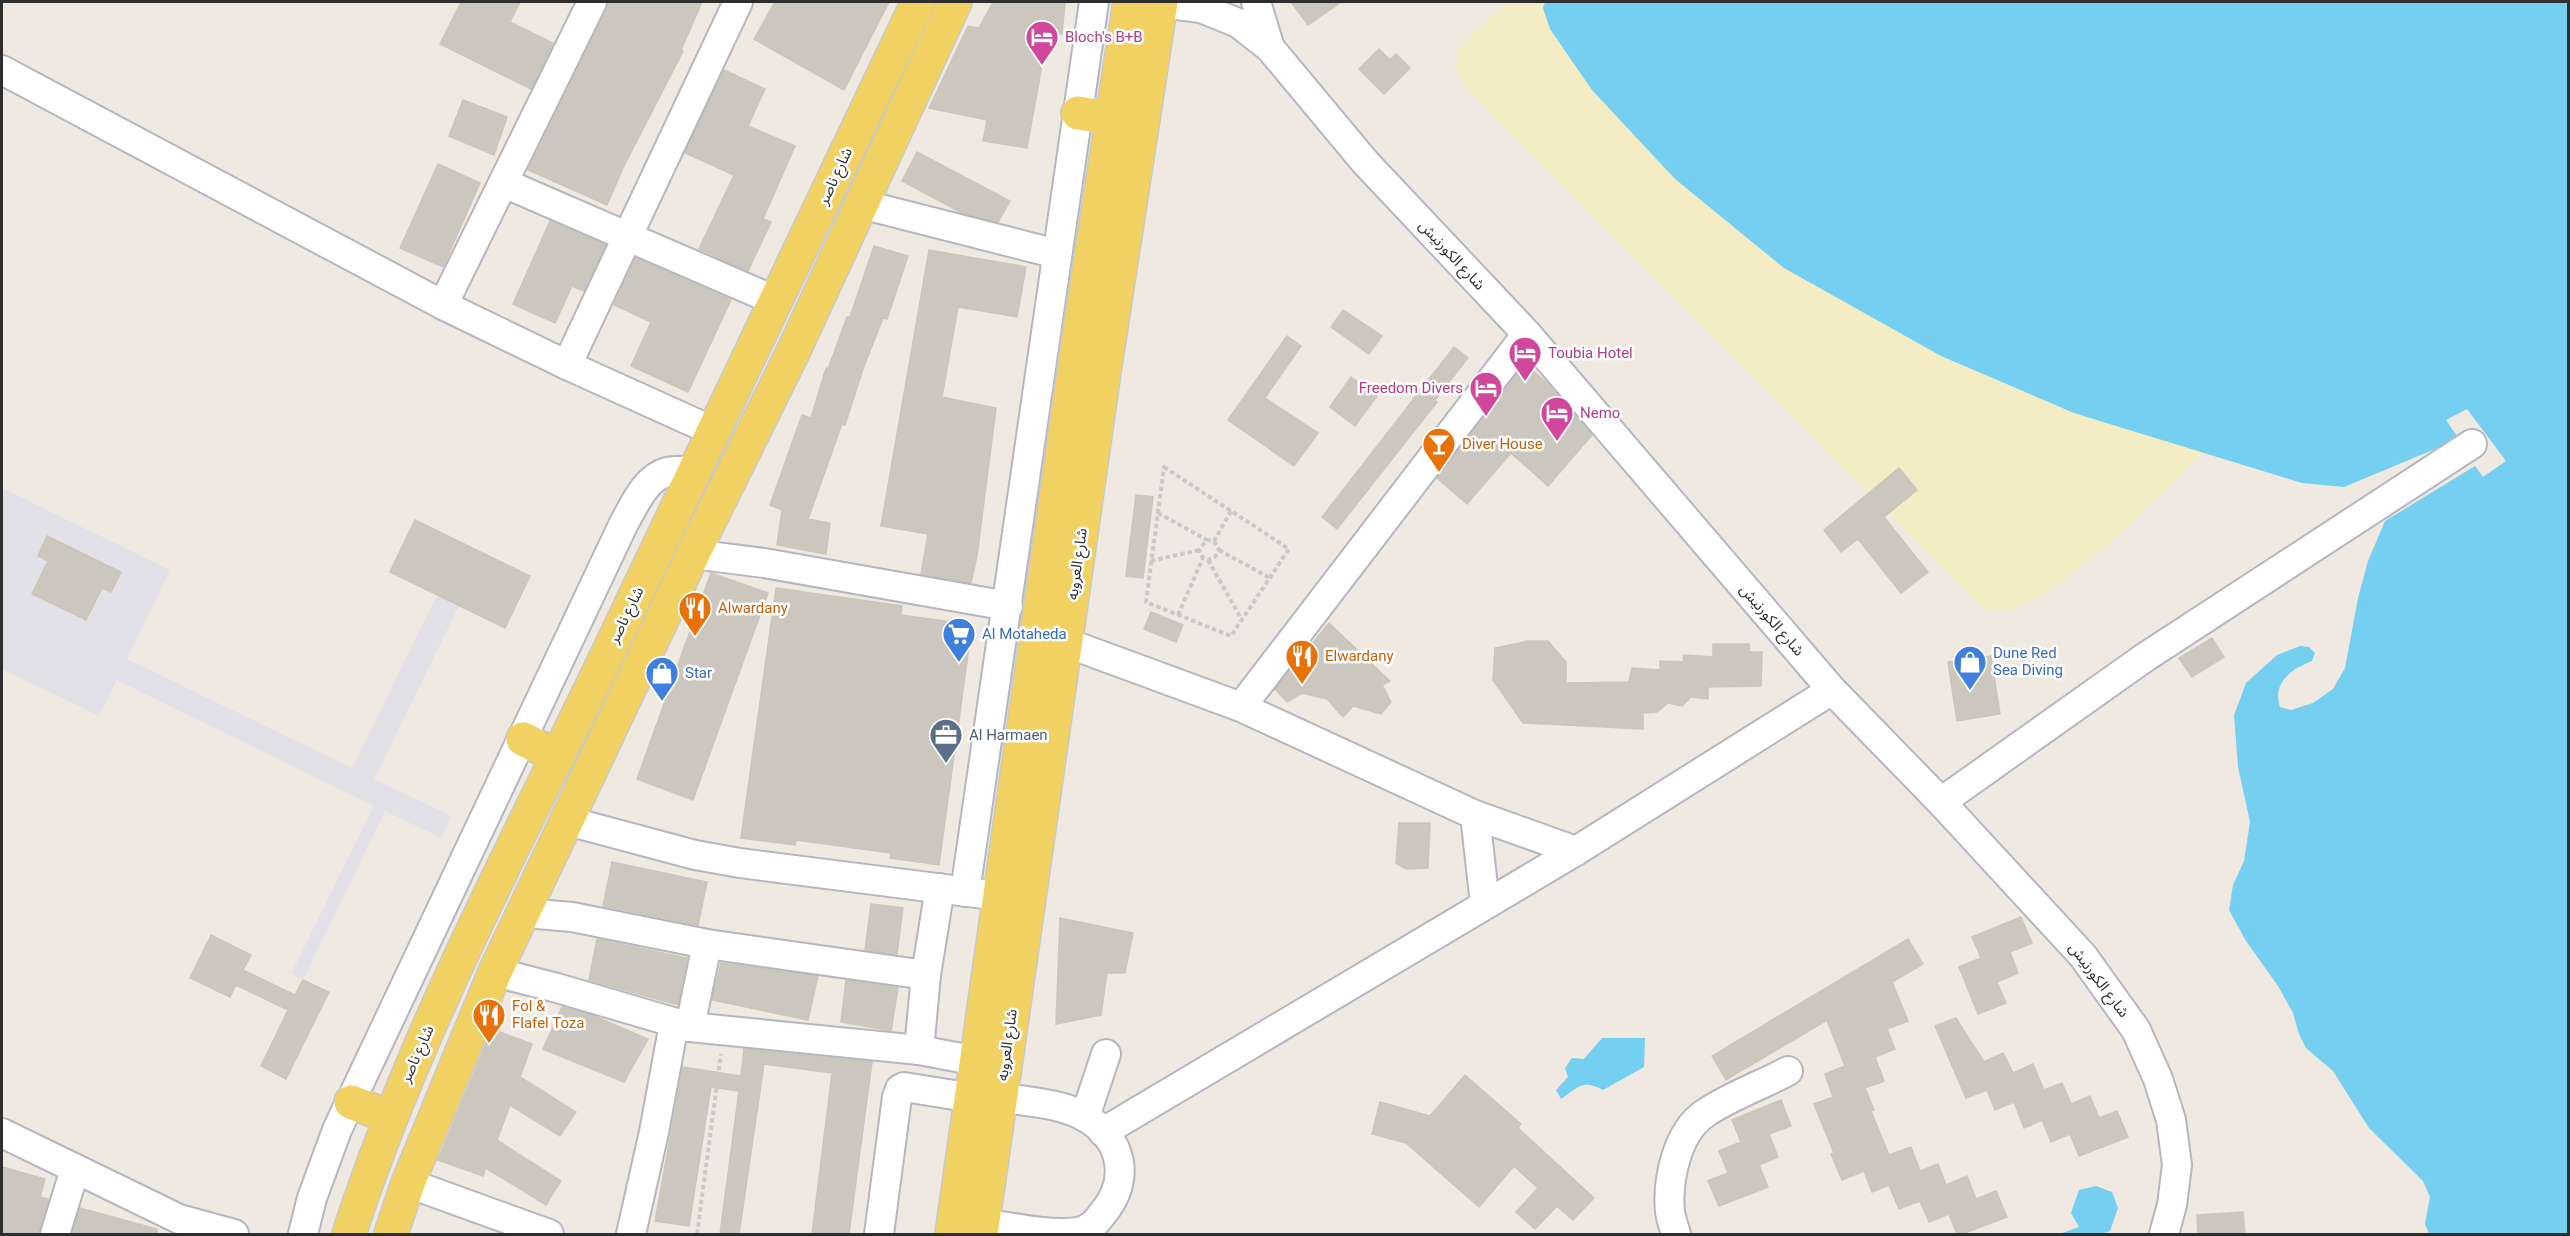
<svg xmlns="http://www.w3.org/2000/svg" width="2570" height="1236" font-family="Roboto,'Noto Sans Arabic',sans-serif">
<style>
.industrial{fill:#e3e1e8}
.sand{fill:#f3ecc5}
.water{fill:#75cff0}
.building{fill:#cbc7bf;stroke:#cbc5ba;stroke-width:1.5}
.lines{fill:none;stroke-linecap:round;stroke-linejoin:round}
.minor-casing{stroke:#b4b7c1;stroke-width:32}
.major-casing{stroke:#c9c9c9;stroke-width:36}
.path{stroke:#c9c9c9;stroke-width:4;stroke-dasharray:4.5 3;stroke-linecap:butt}
.minor{stroke:#fff;stroke-width:28}
.major{stroke:#f2d163;stroke-width:33}
.labels{text-anchor:middle;dominant-baseline:central;stroke-width:5;stroke-linejoin:round;paint-order:stroke}
.hotel-label{font-size:15px;fill:#b23c85;stroke:#fff;text-anchor:start}
.street-label{font-size:15px;fill:#2e2e2e;stroke:#fff}
.food-label{font-size:15px;fill:#c56008;stroke:#fff;text-anchor:start}
.shop-label{font-size:15px;fill:#366cbe;stroke:#fff;text-anchor:start}
.service-label{font-size:15px;fill:#4e5e75;stroke:#fff;text-anchor:start}
</style>
<rect width="100%" height="100%" fill="#efe9e1"/>
<polygon class="industrial" points="4,489 170,570 127,659 352,768 437,595 459,606 374,779 451,816 441,838 385,811 303,980 291,974 374,806 117,680 99,716 2,669 2,494"/>
<polygon class="sand" points="1506,2 1545,2 1543,8 1550,29 1592,90 1675,179 1784,268 1941,356 2074,413 2205,452 2107,546 2047,593 2014,609 1984,609 1467,89 1455,70 1458,48"/>
<g class="water">
<path d="M1545 2H2568V1234H2429L2425 1224 2430 1197 2423 1181 2369 1128 2333 1071 2306 1048 2299 1034 2293 1013 2278 986 2246 941 2229 910 2233 885 2244 861 2250 822 2238 767 2234 715 2246 683 2277 655 2300 646 2309 647 2315 653 2312 661C2291 669 2272 683 2280 707L2291 710 2313 703 2333 689 2345 668 2358 598 2368 561 2385 521 2475 466 2483 477 2506 461 2467 409 2446 420 2459 439 2344 487 2302 483 2074 413 1941 356 1784 268 1675 179 1592 90 1550 29 1543 8Z"/>
<path d="M1602 1038H1645L1644 1067 1603 1090C1582 1079 1579 1087 1561 1099L1556 1090 1568 1077 1565 1068 1572 1058 1584 1059Z"/>
<polygon points="2096,1186 2112,1192 2118,1208 2110,1231 2102,1234 2059,1234 2079,1227 2071,1213 2079,1190"/>
</g>
<g class="building">
<polygon points="461,2 520,2 510,22 553,43 531,89 440,44"/>
<polygon points="608,2 702,2 681,50 683,51 623,168 607,205 528,170 607,9"/>
<polygon points="775,2 889,2 844,90 754,39"/>
<polygon points="993,2 1065,2 1062,34 1048,32 1027,148 983,141 987,120 929,108 968,26 979,28"/>
<polygon points="1291,2 1341,2 1308,25"/>
<polygon points="1379,49 1390,60 1396,54 1410,68 1384,94 1359,69"/>
<polygon points="724,70 765,89 748,126 795,146 763,219 771,222 748,271 699,249 734,175 685,153"/>
<polygon points="463,100 507,117 494,155 449,136"/>
<polygon points="917,152 1010,201 998,222 962,213 902,181"/>
<polygon points="438,164 480,183 443,267 400,248"/>
<polygon points="550,221 605,245 584,291 572,286 555,323 513,304"/>
<polygon points="874,246 908,256 887,319 883,318 863,369 845,425 842,424 808,519 830,523 826,554 777,545 782,510 770,505 802,415 811,418 826,368 828,369 847,317 850,317"/>
<polygon points="929,250 1026,267 1017,317 958,307 942,397 996,408 977,556 971,583 921,574 928,534 881,526"/>
<polygon points="636,258 731,300 688,392 631,366 651,322 614,305"/>
<polygon points="1343,310 1382,336 1369,354 1331,327"/>
<polygon points="1287,336 1301,346 1265,398 1318,433 1294,466 1228,420"/>
<polygon points="1454,347 1468,358 1435,400 1437,402 1337,529 1322,517"/>
<polygon points="1525,364 1546,382 1592,435 1548,486 1511,453 1467,504 1437,478"/>
<polygon points="1351,377 1377,396 1355,426 1330,407"/>
<polygon points="1899,468 1917,490 1884,517 1928,572 1901,593 1858,539 1841,552 1824,530"/>
<polygon points="1136,495 1153,497 1143,578 1126,576"/>
<polygon points="415,520 530,576 505,628 390,572"/>
<polygon points="47,536 121,572 111,592 102,588 86,620 32,594 48,561 38,556"/>
<polygon points="711,573 768,593 693,800 637,779"/>
<polygon points="776,588 902,606 901,615 972,625 939,865 890,858 891,853 796,840 795,845 741,838"/>
<polygon points="1151,612 1183,625 1176,642 1144,629"/>
<polygon points="1329,623 1390,681 1382,685 1391,702 1381,714 1353,706 1343,717 1327,699 1302,693 1287,702 1275,689"/>
<polygon points="2212,638 2224,657 2192,677 2179,658"/>
<polygon points="1528,641 1548,641 1566,662 1566,683 1629,682 1632,668 1660,670 1660,661 1683,662 1684,655 1713,657 1713,644 1749,644 1749,652 1762,652 1761,686 1708,687 1708,699 1691,697 1682,706 1668,703 1657,712 1643,713 1643,729 1523,723 1493,680 1495,648"/>
<polygon points="1991,656 2000,714 1957,721 1948,662"/>
<polygon points="1399,823 1430,823 1428,868 1406,869 1396,863"/>
<polygon points="612,862 707,882 698,925 603,906"/>
<polygon points="871,904 903,908 897,954 865,950"/>
<polygon points="2021,917 2032,943 2010,952 2018,973 1997,982 2006,1003 1978,1014 1959,967 1981,958 1972,937"/>
<polygon points="1060,918 1133,933 1125,973 1107,973 1101,1015 1056,1024"/>
<polygon points="211,935 251,955 243,970 295,995 303,980 329,992 286,1079 261,1066 288,1010 236,985 230,997 190,978"/>
<polygon points="597,939 687,958 678,1005 589,980"/>
<polygon points="1908,939 1923,964 1892,982 1908,1021 1887,1029 1895,1049 1875,1057 1884,1081 1865,1088 1874,1110 1871,1111 1889,1155 1911,1147 1920,1171 1938,1164 1946,1185 1967,1176 1976,1199 1996,1191 2007,1217 1962,1234 1957,1234 1949,1214 1929,1222 1920,1201 1899,1209 1889,1185 1872,1192 1864,1171 1842,1180 1831,1154 1834,1153 1814,1104 1833,1097 1825,1074 1845,1066 1827,1020 1726,1080 1712,1056"/>
<polygon points="721,963 818,976 808,1020 712,1000"/>
<polygon points="846,980 898,988 891,1031 841,1022"/>
<polygon points="562,1007 592,1015 648,1039 624,1082 543,1049"/>
<polygon points="1956,1018 1984,1062 2003,1053 2013,1073 2033,1064 2044,1090 2062,1083 2071,1104 2090,1096 2099,1118 2117,1111 2128,1137 2079,1156 2070,1134 2051,1142 2042,1120 2024,1128 2014,1102 1995,1110 1987,1090 1966,1098 1935,1026"/>
<polygon points="492,1029 532,1044 520,1077 576,1112 560,1136 510,1105 497,1140 561,1181 546,1205 486,1168 483,1176 438,1160"/>
<polygon points="744,1049 872,1062 849,1234 812,1234 832,1073 764,1064 739,1234 720,1234 739,1091 711,1087 689,1226 655,1221 683,1067 741,1076"/>
<polygon points="1465,1075 1521,1124 1518,1128 1594,1198 1573,1220 1557,1206 1535,1229 1516,1212 1538,1188 1514,1166 1479,1207 1406,1143 1372,1134 1380,1102 1430,1116"/>
<polygon points="1781,1100 1791,1126 1769,1134 1778,1157 1759,1165 1768,1187 1719,1206 1708,1181 1728,1173 1719,1151 1741,1142 1732,1120"/>
<polygon points="2,1167 45,1179 40,1197 48,1199 39,1234 2,1234"/>
<polygon points="80,1208 157,1229 157,1234 72,1234"/>
<polygon points="2243,1212 2245,1234 2198,1234 2197,1215"/>
</g>
<g class="lines">
<defs>
<g id="minor">
<polyline points="1256,2 1270,48"/>
<polyline points="1161,3 1201,8 1238,23 1270,48 1365,162 1527,334 1832,690 1941,802 2083,956 2136,1030 2158,1079 2171,1120 2177,1165 2172,1205 2164,1234"/>
<polyline points="2,70 443,305 567,365 715,432"/>
<polyline points="504,183 776,301"/>
<polyline points="861,204 1057,254"/>
<polyline points="443,305 592,2"/>
<polyline points="567,365 738,2"/>
<polyline points="693,554 764,563 1008,606"/>
<polyline points="1067,643 1241,707 1475,815 1576,851"/>
<polyline points="1241,707 1527,334"/>
<polyline points="1941,802 2144,658 2472,444"/>
<polyline points="1475,815 1485,904"/>
<polyline points="568,821 695,855 740,863 984,894"/>
<polyline points="965,892 1094,2"/>
<polyline points="525,913 572,917 707,944 926,975"/>
<polyline points="495,972 557,988 690,1027 919,1050 977,1061"/>
<polyline points="690,1027 707,944"/>
<polyline points="919,1050 926,975 940,888"/>
<polyline points="1085,1117 1106,1054"/>
<polyline points="1103,1132 1576,851 1832,690"/>
<polyline points="2,1133 179,1219 234,1234"/>
<polyline points="408,1183 549,1234"/>
<path d="M983 1223C1012 1227 1048 1236 1078 1232 1090 1229 1096 1223 1103 1213 1131 1180 1123 1139 1085 1117 1061 1103 1027 1102 1000 1097"/>
<polyline points="55,1234 75,1169"/>
<path d="M303 1234 312 1198 337 1130 624 523C634 506 645 478 667 472 675 470 687 471 696 471"/>
<polyline points="631,1234 654,1132 674,1024"/>
<polyline points="879,1234 897,1097 900,1089 904,1087 973,1098"/>
<path d="M1676 1234C1674 1227 1671 1219 1670 1212 1667 1180 1677 1133 1704 1114 1728 1097 1762 1085 1788 1071"/>
</g>
<g id="major">
<polyline points="1078,113 1112,118"/>
<polyline points="523,739 558,757"/>
<polyline points="351,1102 390,1117"/>
<path d="M349 1234C412 1040 509 857 598 674 706 450 810 225 918 2"/>
<polyline points="391,1234 408,1183 495,972 693,554 793,352 955,2"/>
<polyline points="952,1234 1079,337 1130,2"/>
<polyline points="981,1234 1105,365 1161,2"/>
</g>
</defs>
<use href="#minor" class="minor-casing"/>
<use href="#major" class="major-casing"/>
<g class="path">
<polygon points="1164,467 1289,549 1231,636 1146,602"/>
<polyline points="1158,513 1207,540"/>
<polyline points="1214,541 1219,550 1215,557 1208,560 1203,558 1199,550 1207,540 1214,541 1231,511"/>
<polyline points="1219,550 1270,578"/>
<polyline points="1208,560 1242,620"/>
<polyline points="1151,561 1199,550"/>
<polyline points="1178,615 1203,558"/>
<polyline points="697,1234 721,1054"/>
</g>
<use href="#minor" class="minor"/>
<use href="#major" class="major"/>
</g>
<defs>
<symbol id="hotel-pin" viewBox="-11 -11 22 30"><path d="M0 17L-7.5 6A9.5 9.5 0 1 1 7.5 6Z" fill="#d1479c" stroke="#fff"/><path d="M-6-4.5h1.5V1H6V5H4.5V3h-9V5H-6ZM-4 0a1.8 1.8 0 1 1 3.6 0ZM.5 0V-2.5h3Q6-2.5 6 0Z" fill="#fff"/></symbol>
<symbol id="bar-pin" viewBox="-11 -11 22 30"><path d="M0 17L-7.5 6A9.5 9.5 0 1 1 7.5 6Z" fill="#e8710a" stroke="#fff"/><path d="M-6-5H6L.8 .8V4.5H3.5V6h-7V4.5H-.8V.8Z" fill="#fff"/></symbol>
<symbol id="restaurant-pin" viewBox="-11 -11 22 30"><path d="M0 17L-7.5 6A9.5 9.5 0 1 1 7.5 6Z" fill="#e8710a" stroke="#fff"/><path d="M-5-6h1v4h1v-4h1v4h1v-4h1v5L-1.5 .5V6h-2V.5L-5-1ZM5-6V6H3V1.5H1.5Q1.5-4 5-6Z" fill="#fff"/></symbol>
<symbol id="supermarket-pin" viewBox="-11 -11 22 30"><path d="M0 17L-7.5 6A9.5 9.5 0 1 1 7.5 6Z" fill="#3f7fe0" stroke="#fff"/><path d="M-6-5.5h2.5l.6 2H6L4.5 2H-2.5L-4.4-4H-6ZM-1.5 3.2a1.3 1.3 0 1 0 .1 0ZM3 3.2a1.3 1.3 0 1 0 .1 0Z" fill="#fff"/></symbol>
<symbol id="shop-pin" viewBox="-11 -11 22 30"><path d="M0 17L-7.5 6A9.5 9.5 0 1 1 7.5 6Z" fill="#3f7fe0" stroke="#fff"/><path d="M-5-2.5h2.3a2.7 3.5 0 0 1 5.4 0H5L5.5 6h-11ZM-1.5-2.5h3a1.5 2.3 0 0 0-3 0Z" fill="#fff"/></symbol>
<symbol id="office-pin" viewBox="-11 -11 22 30"><path d="M0 17L-7.5 6A9.5 9.5 0 1 1 7.5 6Z" fill="#5c6f8a" stroke="#fff"/><path d="M-6-3h4V-5.5h4V-3h4V5H-6ZM-1-4.5V-3h2v-1.5ZM-6 0V1H6V0Z" fill="#fff"/></symbol>
</defs>
<g fill-rule="evenodd">
<use href="#hotel-pin" x="1023" y="18" width="38" height="52"/>
<use href="#hotel-pin" x="1506" y="334" width="38" height="52"/>
<use href="#hotel-pin" x="1467" y="369" width="38" height="52"/>
<use href="#hotel-pin" x="1538" y="394" width="38" height="52"/>
<use href="#bar-pin" x="1420" y="425" width="38" height="52"/>
<use href="#restaurant-pin" x="676" y="589" width="38" height="52"/>
<use href="#supermarket-pin" x="940" y="615" width="38" height="52"/>
<use href="#restaurant-pin" x="1283" y="637" width="38" height="52"/>
<use href="#shop-pin" x="1951" y="643" width="38" height="52"/>
<use href="#shop-pin" x="643" y="654" width="38" height="52"/>
<use href="#office-pin" x="927" y="716" width="38" height="52"/>
<use href="#restaurant-pin" x="470" y="996" width="38" height="52"/>
</g>
<g class="labels">
<g class="hotel-label">
<text x="1065" y="37">Bloch's B+B</text>
<text x="1548" y="353">Toubia Hotel</text>
<text x="1463" y="388" text-anchor="end">Freedom Divers</text>
<text x="1580" y="413">Nemo</text>
</g>
<g class="street-label">
<text transform="translate(835 176) rotate(-65)">شارع ناصر</text>
<text transform="translate(1452 255) rotate(47)">شارع الكورنيش</text>
<text transform="translate(1077 564) rotate(-82)">شارع العروبه</text>
<text transform="translate(626 615) rotate(-64)">شارع ناصر</text>
<text transform="translate(1772 620) rotate(49)">شارع الكورنيش</text>
<text transform="translate(2099 980) rotate(53)">شارع الكورنيش</text>
<text transform="translate(1007 1045) rotate(-82)">شارع العروبه</text>
<text transform="translate(417 1054) rotate(-66)">شارع ناصر</text>
</g>
<g class="food-label">
<text x="1462" y="444">Diver House</text>
<text x="718" y="608">Alwardany</text>
<text x="1325" y="656">Elwardany</text>
<text x="512" y="1006">Fol &amp;<tspan x="512" dy="17">Flafel Toza</tspan></text>
</g>
<g class="shop-label">
<text x="982" y="634">Al Motaheda</text>
<text x="1993" y="653">Dune Red<tspan x="1993" dy="17">Sea Diving</tspan></text>
<text x="685" y="673">Star</text>
</g>
<g class="service-label">
<text x="969" y="735">Al Harmaen</text>
</g>
</g>
<rect width="2570" height="1236" fill="none" stroke="#2e2e2e" stroke-width="6"/>
</svg>
